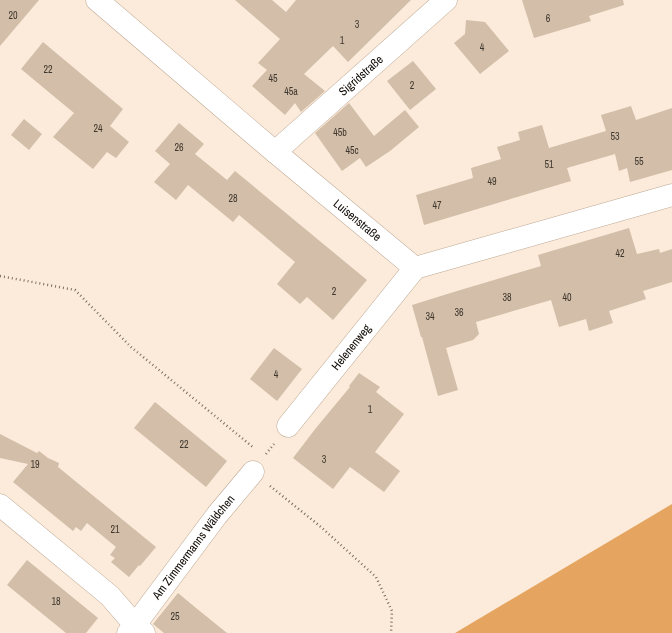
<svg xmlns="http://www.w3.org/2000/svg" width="672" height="633" font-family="'Archivo Narrow',sans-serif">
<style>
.forest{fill:#e5a561}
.building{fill:#d2bea9}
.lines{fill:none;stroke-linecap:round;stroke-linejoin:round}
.minor-casing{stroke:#bda894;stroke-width:23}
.path{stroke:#7b7065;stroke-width:2.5;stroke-dasharray:1 3;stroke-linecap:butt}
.minor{stroke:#fff;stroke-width:22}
.labels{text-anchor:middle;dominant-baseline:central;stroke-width:3;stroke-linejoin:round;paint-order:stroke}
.number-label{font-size:10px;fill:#40372d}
.street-label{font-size:12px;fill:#100a04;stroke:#fff}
</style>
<rect width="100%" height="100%" fill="#fcebda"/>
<polygon class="forest" points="672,504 672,633 455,633"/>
<g class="building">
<polygon points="0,0 39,0 0,46"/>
<polygon points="235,0 272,0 286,12 296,0 411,0 348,62 333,46 304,74 325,91 301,112 295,103 285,115 252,86 267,70 258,63 280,39"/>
<polygon points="522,0 623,0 624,5 589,16 591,21 534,38"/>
<polygon points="466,20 485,22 509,51 480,74 454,43 465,34"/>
<polygon points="43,42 123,109 110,126 129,142 116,158 107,152 93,169 53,137 74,113 21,69"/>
<polygon points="413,61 436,89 410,110 387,81"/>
<polygon points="349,103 374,136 405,110 419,127 390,151 366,167 360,158 342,171 315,133"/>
<polygon points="631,106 636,120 672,108 672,170 630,182 627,168 619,171 615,154 567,168 571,181 424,225 416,195 473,178 471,168 501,159 497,147 520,140 518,132 542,125 549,148 606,131 601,115"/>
<polygon points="24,119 42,134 29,150 11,135"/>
<polygon points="179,123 204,144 195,154 227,180 235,171 367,280 333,320 307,297 300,304 277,284 295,262 239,215 233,222 188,185 176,200 154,182 170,164 155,151"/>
<polygon points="629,228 637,254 659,249 660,253 672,249 672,282 643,291 646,299 609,311 613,323 589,331 586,319 559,327 551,300 476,322 479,334 473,340 446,348 458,390 438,396 422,337 421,337 412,305 457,291 541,266 538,255"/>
<polygon points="274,348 302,369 277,401 250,379"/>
<polygon points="359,373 380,387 376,392 404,414 375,452 400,471 384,492 350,467 333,489 293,458 316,428 350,387 349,386"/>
<polygon points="155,402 227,461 206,487 134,428"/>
<polygon points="0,434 37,453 39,451 48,458 59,463 58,467 156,547 140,566 139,565 129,577 111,562 115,558 110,555 116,547 87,523 81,531 76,527 73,531 13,482 28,464 0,458"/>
<polygon points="27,560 98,618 86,633 66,633 7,585"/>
<polygon points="178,593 196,608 227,633 164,633 153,624"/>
</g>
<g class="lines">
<defs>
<g id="minor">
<path id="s1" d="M97 0 275 152 415 268"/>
<path id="s2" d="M275 152 446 0"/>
<polyline points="415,268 672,195"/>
<path id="s3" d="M288 426 415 268"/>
<polyline points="0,505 110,596 135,625 144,633"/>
<path id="s4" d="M128 633 135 625 217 515 253 472"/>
</g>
</defs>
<use href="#minor" class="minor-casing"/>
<g class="path">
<polyline points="0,276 75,290 131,347 254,448"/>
<polyline points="266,454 274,444"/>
<polyline points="270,486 321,527 376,577 392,611 391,633"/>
</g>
<use href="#minor" class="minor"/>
</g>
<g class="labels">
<g class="number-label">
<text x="13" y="15">20</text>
<text x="548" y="18">6</text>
<text x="357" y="24">3</text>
<text x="342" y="40">1</text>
<text x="482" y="47">4</text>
<text x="48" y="69">22</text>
<text x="273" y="78">45</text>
<text x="412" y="85">2</text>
<text x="291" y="91">45a</text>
<text x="98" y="128">24</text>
<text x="340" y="132">45b</text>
<text x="615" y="136">53</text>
<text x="179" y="147">26</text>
<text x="352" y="150">45c</text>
<text x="639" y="161">55</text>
<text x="549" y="164">51</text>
<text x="492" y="181">49</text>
<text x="233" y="198">28</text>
<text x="437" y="205">47</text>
<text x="620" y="253">42</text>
<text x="334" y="291">2</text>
<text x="507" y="297">38</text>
<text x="567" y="297">40</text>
<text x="459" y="312">36</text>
<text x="430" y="316">34</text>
<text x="276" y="374">4</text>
<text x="370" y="409">1</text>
<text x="184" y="444">22</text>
<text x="324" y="459">3</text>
<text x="35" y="464">19</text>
<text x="115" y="529">21</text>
<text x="56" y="601">18</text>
<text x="175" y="616">25</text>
</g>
<g class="street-label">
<text stroke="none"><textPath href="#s2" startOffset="115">Sigridstraße</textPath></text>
<text stroke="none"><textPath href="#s1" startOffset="341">Luisenstraße</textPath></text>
<text stroke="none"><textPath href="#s3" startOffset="101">Helenenweg</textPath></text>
<text stroke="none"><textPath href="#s4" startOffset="108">Am Zimmermanns Wäldchen</textPath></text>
</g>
</g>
</svg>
